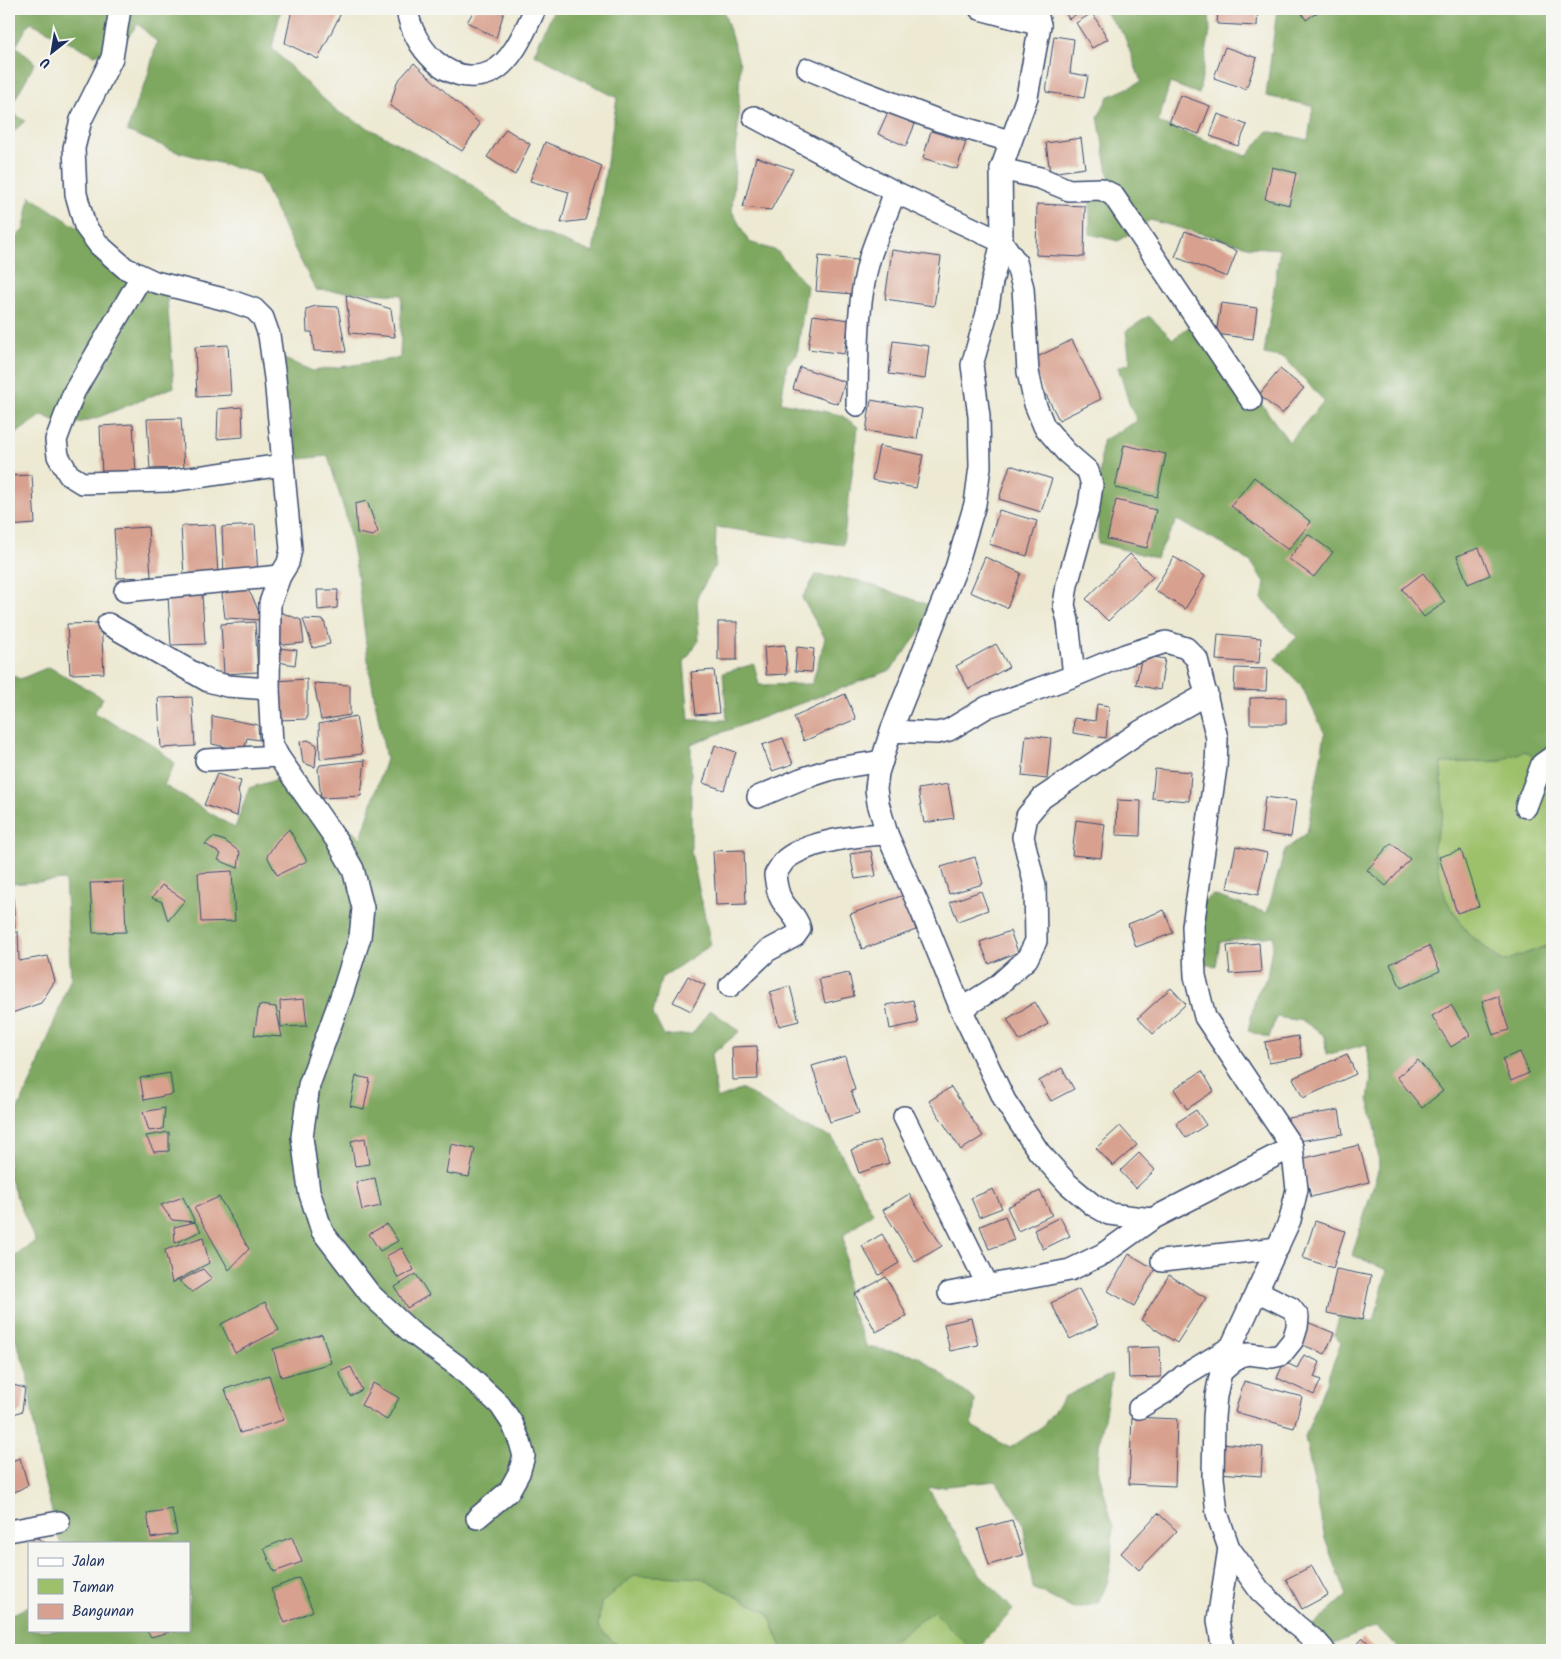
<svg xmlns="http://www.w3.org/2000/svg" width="1561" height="1659" font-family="Kalam,sans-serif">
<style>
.green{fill:#9dc16b;stroke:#5c7864}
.forest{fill:#7ea75f;stroke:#4c6b5e}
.building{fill:#d8a18f}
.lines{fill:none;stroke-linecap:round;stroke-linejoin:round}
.minor-casing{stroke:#3a4b6f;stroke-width:24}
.minor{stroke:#fff;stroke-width:21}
</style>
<rect width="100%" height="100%" fill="#f6f6f2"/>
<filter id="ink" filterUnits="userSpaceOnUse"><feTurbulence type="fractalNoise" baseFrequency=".02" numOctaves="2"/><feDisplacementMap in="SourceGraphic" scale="10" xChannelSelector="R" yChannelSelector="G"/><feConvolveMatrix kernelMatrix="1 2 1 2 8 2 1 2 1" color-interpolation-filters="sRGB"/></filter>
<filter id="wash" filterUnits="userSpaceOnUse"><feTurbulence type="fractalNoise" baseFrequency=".0096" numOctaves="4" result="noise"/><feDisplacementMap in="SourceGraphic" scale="20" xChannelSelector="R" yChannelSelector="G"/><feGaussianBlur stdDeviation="1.12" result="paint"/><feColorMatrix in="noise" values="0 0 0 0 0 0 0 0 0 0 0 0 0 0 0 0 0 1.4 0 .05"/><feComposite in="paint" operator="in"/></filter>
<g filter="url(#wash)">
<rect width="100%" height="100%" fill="#ede9d2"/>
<g class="green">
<polygon points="1525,751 1552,770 1552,944 1503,962 1467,932 1445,899 1433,849 1443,814 1441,763 1498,761"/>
<polygon points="635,1575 701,1578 768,1613 782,1648 784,1650 627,1650 615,1643 598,1627 601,1603"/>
<polygon points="933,1611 972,1650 880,1650"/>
</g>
<g class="forest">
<polygon points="9,9 281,9 272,48 313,90 340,113 463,178 523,225 593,253 617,98 534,54 554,9 723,9 740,64 738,127 732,211 749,242 777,251 807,286 797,355 787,364 781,402 841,415 858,427 843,545 716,527 715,566 697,597 699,640 684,662 689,720 727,720 723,673 754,664 759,685 812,684 825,638 802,598 816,575 857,580 938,608 891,670 691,744 691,852 711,945 661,978 653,1014 664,1036 692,1034 710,1010 740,1031 711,1055 717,1099 743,1089 802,1126 832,1137 873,1213 844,1234 848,1303 867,1347 918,1356 975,1400 972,1426 1010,1448 1043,1426 1064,1397 1112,1374 1099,1446 1098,1469 1113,1526 1111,1563 1108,1581 1099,1603 1073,1609 1033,1588 1023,1522 996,1481 928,1488 979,1573 1013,1610 976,1650 972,1650 933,1611 880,1650 784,1650 782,1648 768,1613 701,1578 635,1575 601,1603 598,1627 615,1643 627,1650 9,1650 9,1616 29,1606 29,1630 189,1630 189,1543 60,1543 38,1457 27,1373 9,1319 9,1261 35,1241 9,1178 9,1127 36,1071 71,977 65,880 9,884 9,674 20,679 49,667 103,698 94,713 152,744 175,763 164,785 235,828 249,788 272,781 295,781 361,838 386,759 369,668 358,578 346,516 328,456 299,459 277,356 313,371 400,358 402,295 316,290 289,238 259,174 175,151 127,131 138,98 146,82 157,42 138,24 123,43 95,55 30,22 16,46 35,63 9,110 25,121 9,136"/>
<polygon points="1102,9 1209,9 1210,31 1199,94 1170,83 1158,122 1247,156 1268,131 1308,140 1313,106 1266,96 1277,9 1552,9 1552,770 1525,751 1498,761 1441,763 1443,814 1433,849 1446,899 1467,932 1502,962 1552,944 1552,1094 1551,1095 1552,1103 1552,1650 1400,1650 1376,1626 1327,1647 1307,1631 1346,1596 1325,1539 1305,1437 1341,1343 1334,1335 1339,1318 1374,1321 1387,1270 1352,1255 1379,1167 1376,1129 1368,1099 1371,1079 1367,1044 1326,1055 1325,1036 1303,1021 1276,1017 1269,1038 1248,1031 1256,995 1267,977 1274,936 1220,942 1216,966 1195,963 1200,904 1213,895 1267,913 1285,850 1307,833 1325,734 1301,685 1275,659 1297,637 1262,599 1265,583 1251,562 1214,539 1177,520 1156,558 1098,543 1099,486 1102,441 1137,421 1130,406 1118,367 1130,363 1126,331 1149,316 1173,339 1195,322 1237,370 1289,442 1324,401 1285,358 1264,354 1280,249 1251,247 1150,220 1118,241 1090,234 1090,200 1111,189 1098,117 1108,97 1141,82 1124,35"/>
<polygon points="30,196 123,258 166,284 174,387 99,417 65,427 43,415 15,434 9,443 9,245 24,229"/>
</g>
<g id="blocks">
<g class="building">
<polygon points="287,9 337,9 342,11 318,59 285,43 291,14"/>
<polygon points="475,9 505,9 496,38 467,22"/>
<polygon points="1063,9 1085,9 1069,19"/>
<polygon points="1218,9 1258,9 1257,26 1217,24"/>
<polygon points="1299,9 1322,9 1306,20"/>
<polygon points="1092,13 1108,39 1092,48 1076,23"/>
<polygon points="1054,36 1074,39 1070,73 1088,76 1084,98 1046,92"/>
<polygon points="1225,47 1257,58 1246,89 1214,78"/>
<polygon points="414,63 480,124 462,151 390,106 397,82"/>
<polygon points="1180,95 1210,106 1199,134 1169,123"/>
<polygon points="888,112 915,124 906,146 878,134"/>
<polygon points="1218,114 1247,125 1238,146 1210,136"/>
<polygon points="506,129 530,144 515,175 487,157"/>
<polygon points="931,131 966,142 957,169 923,158"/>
<polygon points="1081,138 1085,168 1050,173 1046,143"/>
<polygon points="545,142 602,166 585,220 561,223 569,192 530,181"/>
<polygon points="756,157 793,169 771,210 743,207"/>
<polygon points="1272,167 1296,173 1289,205 1265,199"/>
<polygon points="1037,204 1085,206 1084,257 1036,255"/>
<polygon points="1185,231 1237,251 1227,277 1175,257"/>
<polygon points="892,250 941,257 934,306 885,299"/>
<polygon points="819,256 857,260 854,294 816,291"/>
<polygon points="346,295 391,309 395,337 350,333"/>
<polygon points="1221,303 1257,308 1253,339 1216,334"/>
<polygon points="316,306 338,307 346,352 314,351 312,332 307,332 306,309"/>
<polygon points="813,315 849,320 844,354 808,349"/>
<polygon points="1072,340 1101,399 1059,420 1029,361"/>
<polygon points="893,341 929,346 925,379 889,374"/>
<polygon points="228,345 231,395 197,397 195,347"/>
<polygon points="800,367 845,382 838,404 793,389"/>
<polygon points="1280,369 1304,388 1282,414 1259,395"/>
<polygon points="871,400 922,409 917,439 866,431"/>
<polygon points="242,407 243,437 217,439 218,409"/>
<polygon points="181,418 184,468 150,469 147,419"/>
<polygon points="133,424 136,474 102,476 100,426"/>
<polygon points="1124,445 1166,454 1157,497 1115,488"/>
<polygon points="879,446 923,455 916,488 872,480"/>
<polygon points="1010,465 1052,479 1041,512 999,499"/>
<polygon points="32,475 35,524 9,526 9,476"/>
<polygon points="1254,477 1311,522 1288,550 1231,506"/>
<polygon points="1116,500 1156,510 1147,548 1107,539"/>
<polygon points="367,501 378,532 373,536 357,533 355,504"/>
<polygon points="999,510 1037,521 1027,556 989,544"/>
<polygon points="215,525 218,575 184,576 181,526"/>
<polygon points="255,525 258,575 224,577 222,527"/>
<polygon points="148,527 151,577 117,578 114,529"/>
<polygon points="1308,534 1333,552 1314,577 1289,559"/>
<polygon points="1479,548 1490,575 1468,584 1457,556"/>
<polygon points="1130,554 1153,577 1108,621 1086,599"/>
<polygon points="985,557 1021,573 1007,608 970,592"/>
<polygon points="1174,557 1205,576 1185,609 1154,590"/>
<polygon points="1423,573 1445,602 1424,617 1402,589"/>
<polygon points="244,584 253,598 262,620 225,618 222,594"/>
<polygon points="317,590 338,590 337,608 318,610"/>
<polygon points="202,594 205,644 171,645 168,596"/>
<polygon points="280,612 301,620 304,643 283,645 276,632"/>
<polygon points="303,619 324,620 330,644 313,648"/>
<polygon points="255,622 258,672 224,674 221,624"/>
<rect x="718" y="622" width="19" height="38"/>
<polygon points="101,623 104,673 70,674 67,624"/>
<polygon points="1218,634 1261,638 1259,663 1216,660"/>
<polygon points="996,644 1009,667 969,689 956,666"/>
<polygon points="785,645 787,674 766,675 764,647"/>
<polygon points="797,647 814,649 812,672 795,671"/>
<polygon points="277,648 297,650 295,665 278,662"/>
<polygon points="1142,655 1165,659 1160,690 1136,685"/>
<polygon points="1235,668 1267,669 1266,691 1234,690"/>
<polygon points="714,670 719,713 696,715 691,672"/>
<polygon points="307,679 307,719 277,720 275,681"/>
<polygon points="314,683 350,685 350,715 321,720"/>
<polygon points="845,694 856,719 804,741 794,717"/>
<polygon points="192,697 195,746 161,748 158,698"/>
<polygon points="1286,697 1286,724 1250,724 1250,698"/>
<polygon points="1097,704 1109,706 1106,738 1073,733 1074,718 1095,721"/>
<polygon points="212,716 258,725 259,740 247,738 244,751 212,744"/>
<polygon points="356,716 362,754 320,759 319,724"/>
<polygon points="1026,735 1051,738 1047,779 1022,776"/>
<polygon points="783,738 793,764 772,771 762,745"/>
<polygon points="308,740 317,745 315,767 303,763 300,742"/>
<polygon points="715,745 736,752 724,790 703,783"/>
<polygon points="365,760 361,796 321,798 318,769 320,765"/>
<polygon points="1155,769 1191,772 1189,801 1152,798"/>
<polygon points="217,774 241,781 238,791 240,798 237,816 204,805"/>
<polygon points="948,784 954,818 924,823 918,789"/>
<polygon points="1265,797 1296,801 1291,837 1261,833"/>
<polygon points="1117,800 1141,801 1140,836 1116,835"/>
<polygon points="1076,820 1105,824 1101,858 1072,855"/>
<polygon points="289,829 307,861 277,875 267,856 277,841"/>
<polygon points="213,837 225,841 240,852 238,868 218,860 221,854 205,844"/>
<polygon points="1391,843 1410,859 1386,886 1367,870"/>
<polygon points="1236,846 1267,853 1258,895 1227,888"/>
<polygon points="744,850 746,904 716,905 713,851"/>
<polygon points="1461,850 1479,906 1457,913 1439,857"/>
<polygon points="871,851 876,876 855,879 850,854"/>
<polygon points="975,857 983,884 949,894 941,867"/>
<polygon points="232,871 235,921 201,922 198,873"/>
<polygon points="124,882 126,932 93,933 90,883"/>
<polygon points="162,885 185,900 168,921 162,902 152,898"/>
<polygon points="981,891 988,910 958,921 950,902"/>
<polygon points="904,895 916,930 862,949 850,914"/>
<polygon points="9,896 13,896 15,928 9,929"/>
<polygon points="1164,910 1173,933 1136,947 1128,924"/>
<polygon points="1010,931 1018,952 989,964 980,942"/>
<polygon points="18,932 19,961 48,956 55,981 41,1003 9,1014 9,933"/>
<polygon points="1259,943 1261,972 1230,974 1227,946"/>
<polygon points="1429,946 1440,971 1401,988 1390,964"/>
<polygon points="849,973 854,996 825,1003 819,979"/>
<polygon points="688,976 705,985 691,1011 673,1002"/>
<polygon points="790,986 799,1021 779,1026 770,992"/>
<polygon points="1171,988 1186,1004 1153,1034 1138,1018"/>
<polygon points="1498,996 1509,1030 1493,1035 1482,1001"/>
<polygon points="304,999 307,1026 281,1027 280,1001"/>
<polygon points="913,1000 918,1023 890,1029 886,1005"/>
<polygon points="1035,1002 1048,1024 1020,1041 1007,1019"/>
<polygon points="259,1005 276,1007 282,1037 254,1035"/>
<polygon points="1451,1005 1470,1035 1451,1047 1432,1016"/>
<polygon points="1298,1036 1302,1057 1269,1063 1265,1042"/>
<polygon points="757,1046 758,1079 733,1080 732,1047"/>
<polygon points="1520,1052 1529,1073 1511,1081 1502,1059"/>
<polygon points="1347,1054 1356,1074 1303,1098 1293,1078"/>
<polygon points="845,1056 855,1090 851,1091 859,1113 830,1122 812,1066"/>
<polygon points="1418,1060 1443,1091 1422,1108 1397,1077"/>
<polygon points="1062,1068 1074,1089 1051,1101 1039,1081"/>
<polygon points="1202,1071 1214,1091 1187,1109 1174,1089"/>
<polygon points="170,1073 173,1094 144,1100 140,1078"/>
<polygon points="356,1076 370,1079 364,1109 350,1106"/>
<polygon points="951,1087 983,1136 961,1150 929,1101"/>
<polygon points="165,1108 163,1129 149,1131 143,1112"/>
<polygon points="1196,1110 1206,1125 1186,1138 1176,1123"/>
<polygon points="1339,1110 1343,1134 1292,1142 1288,1118"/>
<polygon points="1120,1126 1137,1145 1113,1166 1096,1148"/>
<polygon points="169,1132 169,1151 154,1152 146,1136"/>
<polygon points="365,1138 369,1164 355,1166 351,1141"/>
<polygon points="880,1140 889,1163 859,1173 851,1150"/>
<polygon points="451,1144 475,1149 469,1177 446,1173"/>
<polygon points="1359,1145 1369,1182 1311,1197 1301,1159"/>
<polygon points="1139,1153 1155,1170 1136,1188 1120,1171"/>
<polygon points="375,1178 381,1206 362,1210 356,1182"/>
<polygon points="993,1189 1002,1208 979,1217 971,1198"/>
<polygon points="1040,1191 1052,1215 1018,1231 1007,1207"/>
<polygon points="909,1194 942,1246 915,1262 883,1210"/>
<polygon points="183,1197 195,1222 201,1231 175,1243 174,1227 195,1222 172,1220 161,1205"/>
<polygon points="219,1197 249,1249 229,1270 194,1208"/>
<polygon points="1005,1216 1014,1240 989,1249 980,1226"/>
<polygon points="1060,1217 1070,1236 1043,1249 1034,1230"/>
<polygon points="1315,1221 1345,1231 1333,1268 1303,1258"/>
<polygon points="387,1224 398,1241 380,1251 369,1234"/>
<polygon points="882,1234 899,1263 879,1275 862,1246"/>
<polygon points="203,1237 209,1263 172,1283 165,1250"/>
<polygon points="402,1248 414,1270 398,1278 386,1256"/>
<polygon points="1129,1254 1155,1269 1134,1306 1108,1291"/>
<polygon points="203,1269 212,1279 192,1292 179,1281"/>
<polygon points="1336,1269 1371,1276 1362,1320 1327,1313"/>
<polygon points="416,1274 429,1295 407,1308 395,1287"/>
<polygon points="1169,1275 1206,1298 1177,1343 1141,1320"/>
<polygon points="886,1277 907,1316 876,1332 855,1294"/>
<polygon points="1079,1289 1098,1325 1070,1339 1051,1303"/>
<polygon points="265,1302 279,1330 235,1353 221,1324"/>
<polygon points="971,1318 978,1345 950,1351 944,1324"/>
<polygon points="1307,1322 1334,1333 1325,1354 1298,1343"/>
<polygon points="322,1334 331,1363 281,1377 273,1349"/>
<polygon points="1160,1347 1161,1377 1129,1378 1128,1348"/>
<polygon points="1304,1355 1320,1362 1314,1377 1321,1380 1314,1395 1277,1378 1284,1362 1297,1368"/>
<polygon points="351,1367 362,1390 350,1396 339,1372"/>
<polygon points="269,1375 283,1420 240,1433 225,1389"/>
<polygon points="1244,1381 1302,1397 1294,1428 1235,1412"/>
<polygon points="373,1383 399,1398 387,1420 361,1405"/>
<polygon points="9,1384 25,1388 22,1411 9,1416"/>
<polygon points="1132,1417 1177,1419 1175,1486 1129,1484"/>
<polygon points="1221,1443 1263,1447 1261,1476 1218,1473"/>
<polygon points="20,1458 28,1485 9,1495 9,1462"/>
<polygon points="172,1509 177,1534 151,1538 147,1513"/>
<polygon points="1158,1513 1177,1531 1139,1570 1121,1553"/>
<polygon points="1012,1520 1023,1555 989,1565 978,1529"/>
<polygon points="35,1537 46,1543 31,1543"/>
<polygon points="292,1537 302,1562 274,1572 264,1548"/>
<polygon points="1312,1566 1328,1595 1302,1609 1286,1579"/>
<polygon points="299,1578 313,1611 285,1623 271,1589"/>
<polygon points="146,1630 168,1630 169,1632 151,1637"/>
<polygon points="1363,1638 1376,1650 1352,1650"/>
</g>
</g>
</g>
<g filter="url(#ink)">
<use href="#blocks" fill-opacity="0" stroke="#3a4b6f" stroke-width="1"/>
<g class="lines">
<defs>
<g id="minor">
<polyline points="120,9 112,58 81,120 74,148 76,194 85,226 99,245 125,268 155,282 231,301 254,309 263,318 269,335 275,378 291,549 288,563 280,576 270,603 269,689 272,744 278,756 337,841 353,869 363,908 360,937 342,994 309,1085 302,1137 309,1191 322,1231 370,1294 411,1332 459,1367 500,1405 512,1423 520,1442 524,1456 519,1473 509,1491 477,1518"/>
<path d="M407 9C412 46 447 88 489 73 511 65 526 29 535 9"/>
<polyline points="980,9 1040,25"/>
<polyline points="808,69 861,91 940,121 1010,141"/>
<polyline points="754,117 895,192 1002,242 1016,262 1023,288 1028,372 1035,404 1044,426 1066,452 1088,471 1092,485 1089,506 1067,585 1064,605 1068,621 1074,676"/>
<polyline points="1001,169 1040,178 1069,190 1101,189 1113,195 1251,400"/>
<polyline points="141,277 74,392 56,440 58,456 69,475 82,483 169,481 283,465"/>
<path d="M857 405C858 355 856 305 870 257 877 235 887 214 895 192"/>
<polyline points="125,591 280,576"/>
<polyline points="108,624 208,681 227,686 269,689"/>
<polyline points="891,731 937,733 949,730 987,707 1074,676 1125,655 1166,642 1186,648 1197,659 1217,738 1216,767 1193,926 1195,976 1205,1017 1292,1147 1152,1219 1109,1214 1093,1205 1068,1184 1039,1152 1005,1101 961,1009 922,913 887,834 878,803 876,789 878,773 891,731 956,568 975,504 980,467 979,416 972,365 987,313 992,282 1002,242 1001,169 1027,97 1040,25 1036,9"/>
<polyline points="206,760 278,756"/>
<polyline points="758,797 801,779 832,769 882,761"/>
<polyline points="1526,807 1542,764 1552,757"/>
<path d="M730 986 767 951 795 936 800 929C797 916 787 910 781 899 777 892 776 883 775 875 778 870 782 863 786 859 809 841 859 835 887 834"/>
<polyline points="961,1009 996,987 1027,959 1036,941 1035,886 1023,837 1027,816 1042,798 1141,731 1207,694"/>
<polyline points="904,1117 988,1286"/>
<polyline points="1292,1147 1297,1189 1290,1220 1231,1347 1221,1372 1216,1396 1214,1417 1213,1478 1217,1513 1229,1548 1260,1591 1296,1625 1317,1642 1324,1650"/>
<polyline points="1162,1261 1278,1248"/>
<polyline points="949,1293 1070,1270 1103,1254 1152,1219"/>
<polyline points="1221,1372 1240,1356 1248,1354 1272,1357 1281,1355 1293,1340 1297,1327 1298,1317 1291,1308 1257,1291"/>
<polyline points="1139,1408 1164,1393 1183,1376 1231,1347"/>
<polyline points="9,1531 59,1522"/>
<polyline points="1223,1650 1218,1620 1229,1548"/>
</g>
</defs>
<use href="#minor" class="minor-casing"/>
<use href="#minor" class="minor"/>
</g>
</g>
<rect width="1561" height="1659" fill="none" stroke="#f6f6f2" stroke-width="30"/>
<rect x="28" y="1542" width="162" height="90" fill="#f6f6f2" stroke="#9ea6b7"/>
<rect x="38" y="1558" width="25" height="8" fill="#ffffff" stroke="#9ea6b7"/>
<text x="72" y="1566" font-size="15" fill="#1b2f5e">Jalan</text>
<rect x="38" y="1579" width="25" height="15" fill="#9dc16b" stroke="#9ea6b7"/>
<text x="72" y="1592" font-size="15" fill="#1b2f5e">Taman</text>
<rect x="38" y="1604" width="25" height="15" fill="#d8a18f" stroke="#9ea6b7"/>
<text x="72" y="1616" font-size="15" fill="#1b2f5e">Bangunan</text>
<g transform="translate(52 52) rotate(211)" stroke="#f6f6f2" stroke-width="4" paint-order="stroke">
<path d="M0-4L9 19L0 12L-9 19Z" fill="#1b2f5e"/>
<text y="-8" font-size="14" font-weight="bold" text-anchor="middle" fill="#1b2f5e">U</text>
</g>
</svg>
